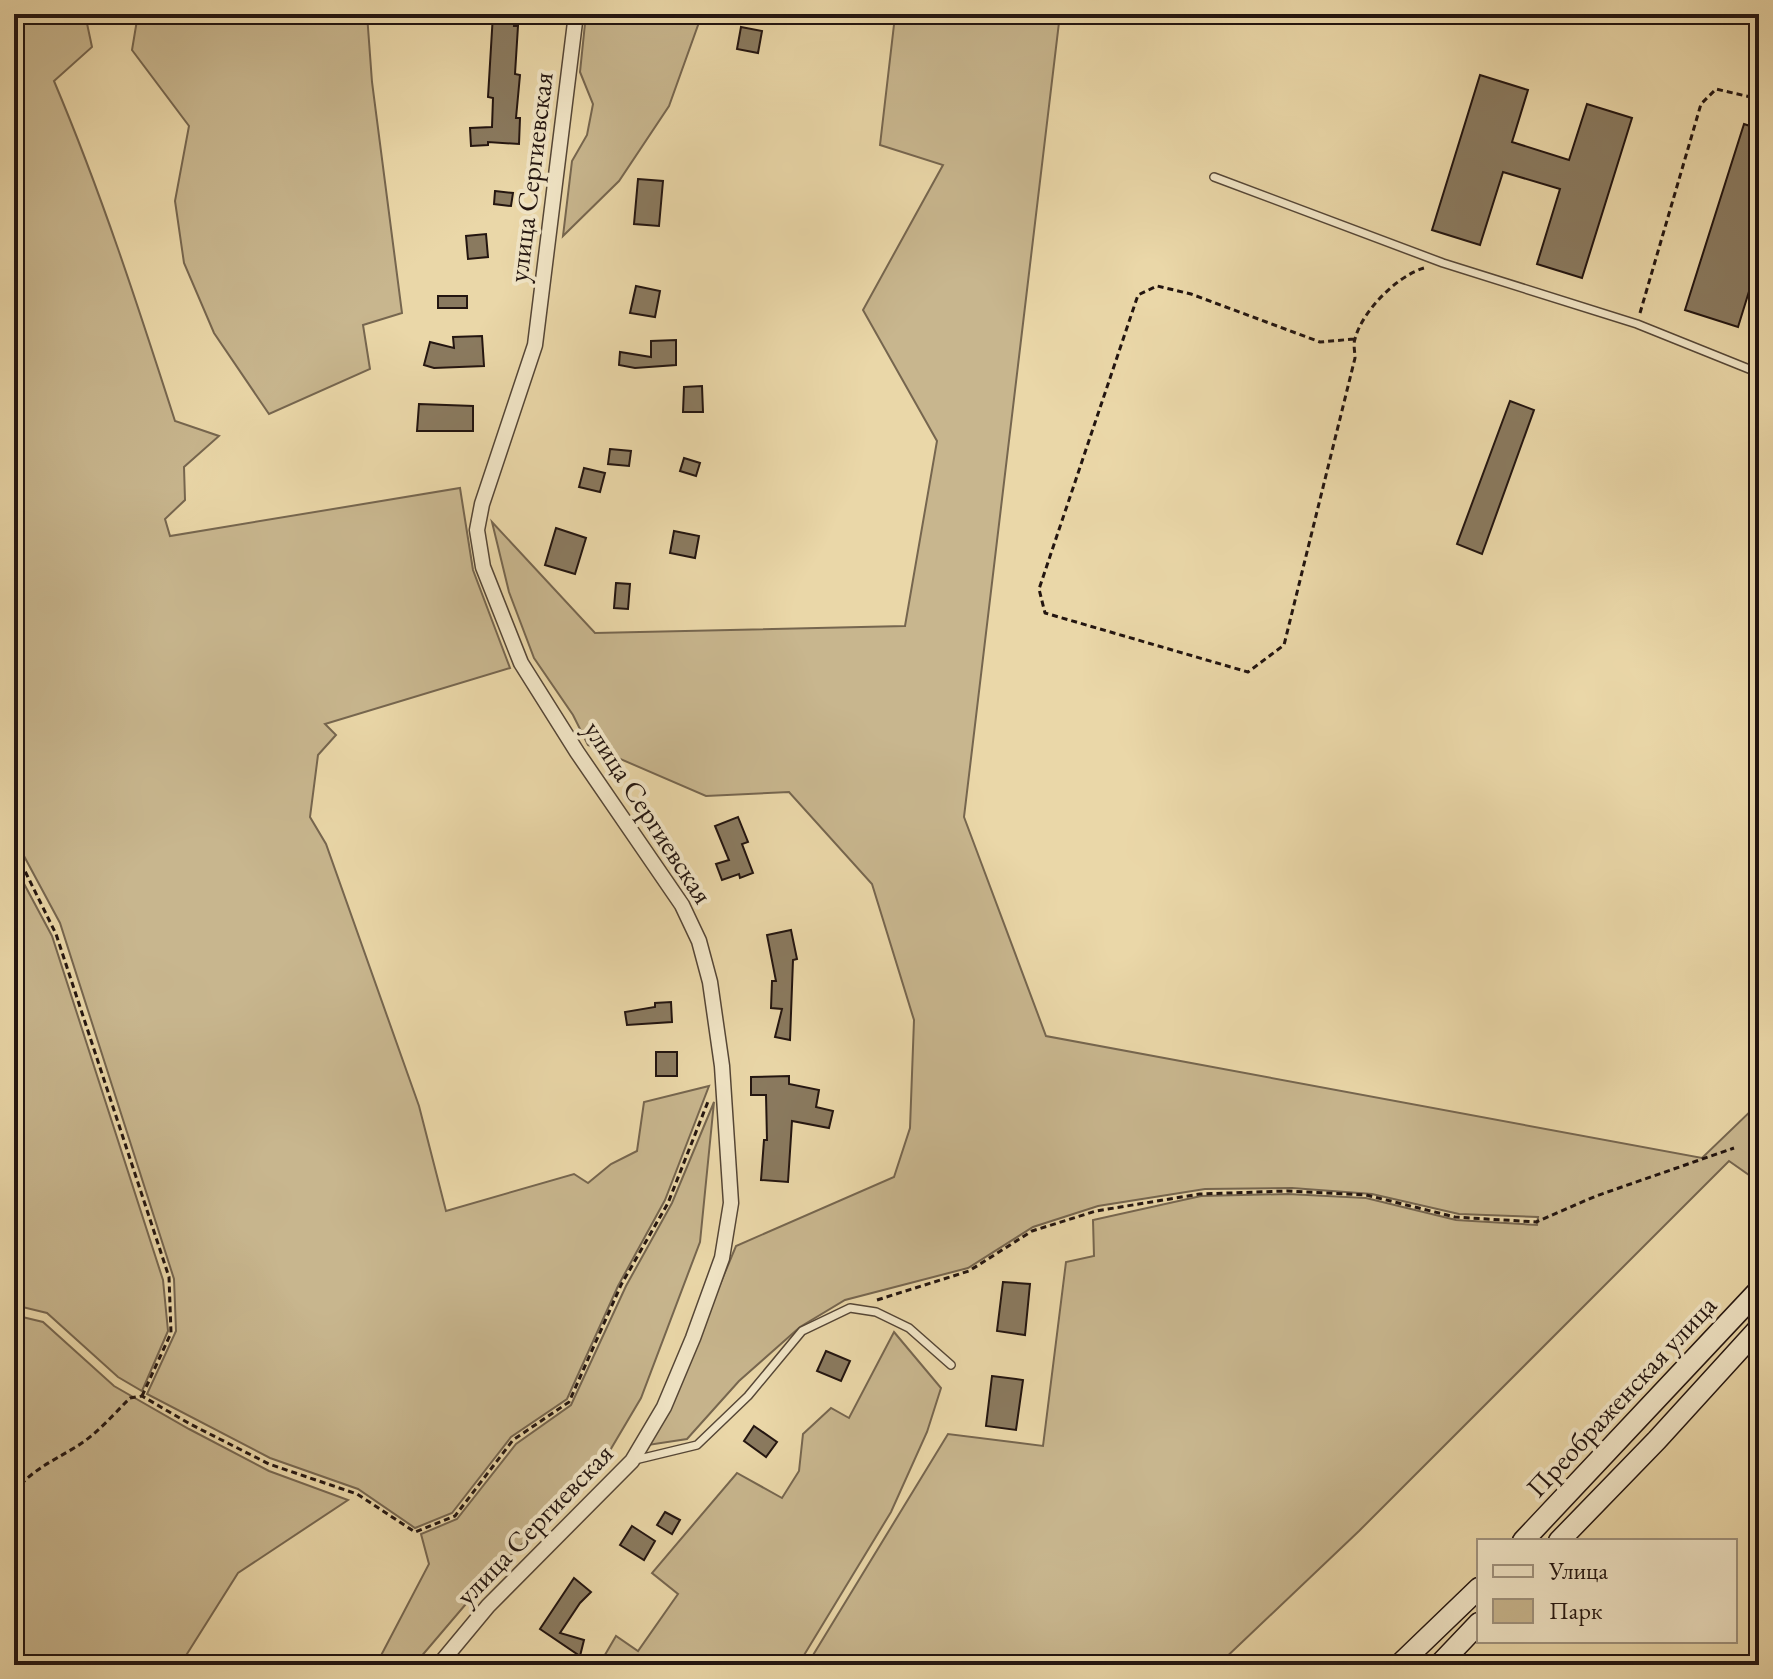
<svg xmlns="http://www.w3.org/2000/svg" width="1773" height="1679" font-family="'EB Garamond',serif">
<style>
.green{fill:#c8b68e;stroke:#76664f;stroke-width:2}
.building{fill:#8a7a5f;stroke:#231510;stroke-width:2}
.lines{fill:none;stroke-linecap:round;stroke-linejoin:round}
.lane-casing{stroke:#554636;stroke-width:10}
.street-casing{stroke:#554636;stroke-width:17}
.secondary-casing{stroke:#231510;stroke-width:23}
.path{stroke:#231510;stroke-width:3;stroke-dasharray:6 4;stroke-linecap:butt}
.lane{stroke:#f1e5c6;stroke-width:7}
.street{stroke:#f1e5c6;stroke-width:14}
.secondary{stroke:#f1e5c6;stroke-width:20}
.labels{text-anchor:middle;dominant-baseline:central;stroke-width:8;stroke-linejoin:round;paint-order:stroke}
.street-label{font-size:28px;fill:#231510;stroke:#f1e5c6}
</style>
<rect width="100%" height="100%" fill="#ead7a8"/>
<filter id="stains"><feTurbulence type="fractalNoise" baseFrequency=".0025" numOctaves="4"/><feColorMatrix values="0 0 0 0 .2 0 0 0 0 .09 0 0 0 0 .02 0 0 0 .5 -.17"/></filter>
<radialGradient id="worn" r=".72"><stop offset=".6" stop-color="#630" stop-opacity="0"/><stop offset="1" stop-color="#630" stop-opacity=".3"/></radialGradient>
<g class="green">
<path d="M14 14H85L92 47 54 81C101 192 138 306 175 421L219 436 184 467 185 500 165 519 170 536 460 488 473 570 510 668 325 724 336 735 318 755 310 817 326 844 419 1106 446 1211 574 1174 588 1183 611 1164 637 1151 644 1102 709 1086 665 1200 618 1286 567 1399 511 1437 452 1513 415 1528 358 1489 270 1458 147 1394 176 1331 174 1279 60 923 24 856 14 827Z"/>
<polygon points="138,14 367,14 372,82 402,313 363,325 370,369 269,414 214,333 184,263 175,201 189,126 132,50"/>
<polygon points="586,14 702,14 669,106 619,181 563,236 572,161 587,135 593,104 580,72"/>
<polygon points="885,14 1060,14 964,817 1046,1036 1702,1158 1759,1103 1759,1182 1729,1161 1359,1531 1218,1665 807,1665 948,1434 1043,1446 1066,1262 1094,1256 1093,1220 1201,1196 1288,1194 1366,1198 1456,1220 1537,1225 1538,1217 1459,1214 1372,1194 1292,1188 1205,1189 1098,1206 1033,1227 968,1268 845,1300 800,1327 739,1381 687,1439 648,1445 666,1414 736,1246 894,1177 910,1128 914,1020 872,884 789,792 706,796 588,745 573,715 534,658 509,592 492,522 595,633 905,626 937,441 863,310 943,165 880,145 895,16"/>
<polygon points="14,865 52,936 163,1280 168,1331 142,1391 118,1377 47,1313 14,1305"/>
<polygon points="714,1102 700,1242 641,1398 596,1474 494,1571 414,1665 376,1665 429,1564 421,1534 457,1519 516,1444 571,1405 626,1286 672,1203"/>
<polygon points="14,1315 43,1322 114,1386 189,1429 269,1471 348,1500 238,1573 180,1665 14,1665"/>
<polygon points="894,1332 941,1388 927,1432 891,1512 798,1665 599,1665 616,1636 638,1651 678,1594 652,1573 737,1473 782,1498 799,1471 803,1434 831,1408 849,1418"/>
</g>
<g class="building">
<polygon points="493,14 515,14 514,26 518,26 515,74 520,75 516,118 520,118 519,144 488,142 488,145 471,146 470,128 492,127 493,98 488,97"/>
<polygon points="741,27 762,31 758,53 737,49"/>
<polygon points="1480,75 1528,90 1512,142 1569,160 1587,104 1632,118 1582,278 1537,264 1560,189 1503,172 1480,245 1432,230"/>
<polygon points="1744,124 1759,129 1759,259 1738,327 1685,310"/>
<polygon points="638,179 663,181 659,226 634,224"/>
<polygon points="495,191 513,193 511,206 494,204"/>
<polygon points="486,234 488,257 468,259 466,236"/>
<polygon points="636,286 660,291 655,317 630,313"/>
<rect x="438" y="296" width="29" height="12"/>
<polygon points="482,336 484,366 434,368 424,365 430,342 454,348 453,337"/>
<polygon points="676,340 676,365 635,368 619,365 620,352 651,357 651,341"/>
<polygon points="702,386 703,412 683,412 684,387"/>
<polygon points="1510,401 1534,410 1482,554 1457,544"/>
<polygon points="419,404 473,406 473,431 417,431"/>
<polygon points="610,449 631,451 629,466 608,464"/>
<polygon points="684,458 700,463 696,476 680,471"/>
<polygon points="584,468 605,473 600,492 579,487"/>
<polygon points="556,528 586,538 575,574 545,565"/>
<polygon points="674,531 699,536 695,558 670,553"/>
<polygon points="616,583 630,584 628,609 614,608"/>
<polygon points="738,817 748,842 742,844 753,873 740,878 739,874 722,880 716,864 729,860 715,826"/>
<polygon points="791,930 797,959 793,960 790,1040 775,1037 782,1009 771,1008 772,981 776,981 767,935"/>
<polygon points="671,1002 672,1022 627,1025 625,1012 655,1007 655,1003"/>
<rect x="656" y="1052" width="21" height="24"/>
<polygon points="789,1076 789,1084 819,1090 816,1107 833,1111 829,1128 792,1121 788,1182 761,1180 764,1140 767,1140 766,1095 751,1095 751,1077"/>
<polygon points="1003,1282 1030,1284 1025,1335 997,1331"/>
<polygon points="826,1351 850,1361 841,1381 817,1371"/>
<polygon points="992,1376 1023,1380 1016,1430 986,1426"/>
<polygon points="754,1426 777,1442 766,1457 744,1441"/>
<polygon points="665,1512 680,1520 672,1534 657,1525"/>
<polygon points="632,1526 655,1541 644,1560 620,1545"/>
<polygon points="574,1578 591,1592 580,1603 560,1633 584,1640 580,1656 540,1629"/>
</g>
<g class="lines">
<defs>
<g id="lane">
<polyline points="1214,177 1443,263 1637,324 1759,373"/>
<polyline points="635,1460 697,1445 748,1396 802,1331 850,1308 876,1312 909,1328 951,1365"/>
</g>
<polyline id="street" points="439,1665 488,1606 632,1461 664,1407 693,1338 722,1258 731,1203 722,1066 710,982 699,941 682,905 577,752 521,663 483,567 477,530 482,504 535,345 576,14"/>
<g id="secondary">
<polyline points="1523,1541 1759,1290"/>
<polyline points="1559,1541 1657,1440 1759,1328"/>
<polyline points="1399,1665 1479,1588"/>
<polyline points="1439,1665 1479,1623"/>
</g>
</defs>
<use href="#lane" class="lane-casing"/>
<use href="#street" class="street-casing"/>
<use href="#secondary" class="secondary-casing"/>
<g class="path">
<polyline points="1640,313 1701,104 1716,89 1759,99"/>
<path d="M1354 339 1320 342 1191 294 1157 286 1138 295 1039 589 1045 613 1248 672 1284 645 1355 358C1355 352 1353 344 1355 339 1362 311 1397 276 1424 268"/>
<polyline points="14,844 20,861 56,934 169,1277 171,1333 142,1396"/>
<polyline points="877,1300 969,1271 1032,1231 1096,1211 1200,1194 1287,1191 1366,1195 1455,1217 1536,1222 1596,1196 1734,1148"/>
<path d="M14 1492C32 1470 51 1462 74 1448 95 1436 113 1415 130 1398L142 1396 190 1424 269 1464 357 1494 415 1532 455 1516 513 1440 569 1402 621 1285 668 1203 709 1099"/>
</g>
<use href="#lane" class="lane"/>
<use href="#street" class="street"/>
<use href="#secondary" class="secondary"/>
</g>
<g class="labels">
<g class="street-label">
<text transform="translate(530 177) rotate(-83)">улица Сергиевская</text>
<text transform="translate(649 812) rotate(57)">улица Сергиевская</text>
<text transform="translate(1621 1396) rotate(-47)">Преображенская улица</text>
<text transform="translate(534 1524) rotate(-46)">улица Сергиевская</text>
</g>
</g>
<rect width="1773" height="1679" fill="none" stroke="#ead7a8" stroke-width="48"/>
<rect x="16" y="16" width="1741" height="1647" fill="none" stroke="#231510" stroke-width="4"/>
<rect x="24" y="24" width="1725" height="1631" fill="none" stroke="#231510" stroke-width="2"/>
<rect x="1477" y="1539" width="260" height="104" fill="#f1e5c6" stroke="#9f927d" stroke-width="2"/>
<rect x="1493" y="1565" width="40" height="12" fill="#f1e5c6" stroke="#9f927d" stroke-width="2"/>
<text x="1549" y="1579" font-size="24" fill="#231510">Улица</text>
<rect x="1493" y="1599" width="40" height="24" fill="#c8b68e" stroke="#9f927d" stroke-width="2"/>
<text x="1549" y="1619" font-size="24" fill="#231510">Парк</text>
<rect width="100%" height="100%" filter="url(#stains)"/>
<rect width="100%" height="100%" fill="url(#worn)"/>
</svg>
